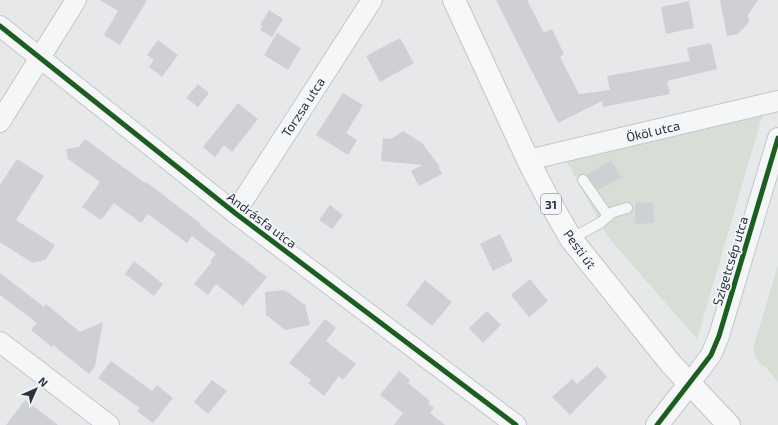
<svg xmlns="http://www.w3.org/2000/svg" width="778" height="425" font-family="'Exo 2',sans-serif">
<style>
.green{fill:#d6ded6}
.building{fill:#ced0d3}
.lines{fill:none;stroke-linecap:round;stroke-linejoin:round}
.service-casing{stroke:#c4c6c8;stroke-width:12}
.minor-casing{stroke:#c4c6c8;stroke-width:22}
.tertiary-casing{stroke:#c4c6c8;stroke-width:24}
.primary-casing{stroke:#c2c5c8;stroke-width:24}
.service{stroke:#f5f6f7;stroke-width:10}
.minor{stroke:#f5f6f7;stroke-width:20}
.tertiary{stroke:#f5f6f7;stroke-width:22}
.primary{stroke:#f8f8f8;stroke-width:22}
.cycleway-casing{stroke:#f4f6f9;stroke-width:8}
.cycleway{stroke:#1b5e20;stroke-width:5}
.labels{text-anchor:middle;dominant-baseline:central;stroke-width:3.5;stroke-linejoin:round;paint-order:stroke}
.shield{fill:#f4f6f9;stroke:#676e7b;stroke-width:1}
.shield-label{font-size:12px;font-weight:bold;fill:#2b3445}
.street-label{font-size:13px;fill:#2b3445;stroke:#f4f6f9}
</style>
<rect width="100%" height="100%" fill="#e6e8ea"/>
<g class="green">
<polygon points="763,113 697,339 608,237 566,160"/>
<polygon points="778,265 778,382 765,366 762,366 754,355 755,353 753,349"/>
</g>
<g class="building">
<polygon points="100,0 147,0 120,45 104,35 118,11"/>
<polygon points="496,0 527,0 544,33 552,29 564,54 560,57 579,94 610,90 607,76 690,61 687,48 711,43 717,69 667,81 670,94 603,107 602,101 558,123"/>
<polygon points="720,0 758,0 748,15 749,22 738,34 727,36"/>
<polygon points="689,1 694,28 666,34 661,7"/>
<polygon points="269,10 283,19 272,37 260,30 262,26 260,25"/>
<polygon points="277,33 301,48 288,70 264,55"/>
<polygon points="400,38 414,63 380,82 366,56"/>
<polygon points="158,40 178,55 162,77 149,67 154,60 147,55"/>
<polygon points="198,84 209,93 198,107 186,98"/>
<polygon points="343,93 363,105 346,133 357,140 348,155 316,135"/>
<polygon points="238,103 258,119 232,152 224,145 215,157 203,147"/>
<polygon points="403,131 422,143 440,167 438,167 442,174 419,186 411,171 422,165 381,161 383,138 391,139"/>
<polygon points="85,139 145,183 146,182 162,194 201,224 200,225 267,277 243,306 216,284 208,295 194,284 212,262 210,261 216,254 192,236 187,243 148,214 141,223 114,203 101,220 82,207 100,182 68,159 66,149 79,147"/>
<polygon points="17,159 44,176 16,220 55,245 45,260 33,263 1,243 0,244 0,185"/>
<polygon points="611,160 621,177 598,190 587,175"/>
<polygon points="653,202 654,223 635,224 635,203"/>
<polygon points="330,205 343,215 332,229 319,220"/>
<polygon points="500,234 513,261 493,271 480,244"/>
<polygon points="134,261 163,284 154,296 125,274"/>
<polygon points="0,273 44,307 46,304 80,332 103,322 95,366 89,374 53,345 52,347 31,330 37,323 0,295"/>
<polygon points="530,279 548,301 529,317 511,295"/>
<polygon points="425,280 452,302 432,326 406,305"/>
<polygon points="285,290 305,305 310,325 285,330 266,315 265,292"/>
<polygon points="487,311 501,325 483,343 469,328"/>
<polygon points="325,319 336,328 326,341 356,364 343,380 339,376 324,396 308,383 311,380 289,363"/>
<polygon points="111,361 152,391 157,385 173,398 153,423 137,411 140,408 98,378"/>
<polygon points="597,366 607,377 570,415 552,397 572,379 577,384"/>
<polygon points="399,371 410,380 408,383 430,401 428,403 434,408 430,413 445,425 394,425 403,413 380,395"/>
<polygon points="212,380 227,391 208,414 194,402"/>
<polygon points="25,400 58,425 6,425"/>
</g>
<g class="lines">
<defs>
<g id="service">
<polyline points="583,180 608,216"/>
<polyline points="571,239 600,223 613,212 627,208"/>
</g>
<g id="minor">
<polyline points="0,26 235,213 516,425"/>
<polyline points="0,122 76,0"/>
<polyline points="528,160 778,101"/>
<polyline points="235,213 372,0"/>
<polyline points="0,342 109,425"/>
<polyline points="690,383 711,355 719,336 778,138"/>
</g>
<polyline id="tertiary" points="657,425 690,383"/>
<polyline id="primary" points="454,0 528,160 546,195 571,239 671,364 729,425"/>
</defs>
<use href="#service" class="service-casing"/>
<use href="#minor" class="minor-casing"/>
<use href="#tertiary" class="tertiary-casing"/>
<use href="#primary" class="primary-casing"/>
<use href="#service" class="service"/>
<use href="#minor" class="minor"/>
<use href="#tertiary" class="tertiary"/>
<use href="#primary" class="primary"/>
<defs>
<g id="cycleway">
<polyline points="0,26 235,213 516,425"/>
<polyline points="657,425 711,355 719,336 778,138"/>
</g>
</defs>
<use href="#cycleway" class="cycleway-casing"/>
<use href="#cycleway" class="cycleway"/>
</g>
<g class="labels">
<rect class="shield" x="541" y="194" width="20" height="20" rx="3"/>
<g class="shield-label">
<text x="551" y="204">31</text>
</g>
<g class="street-label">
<text transform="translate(303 107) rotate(-57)">Torzsa utca</text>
<text transform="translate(653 131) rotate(-13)">Ököl utca</text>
<text transform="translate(262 220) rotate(37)">Andrásfa utca</text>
<text transform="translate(580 249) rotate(54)">Pesti út</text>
<text transform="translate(730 261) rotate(-73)">Szigetcsép utca</text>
</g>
</g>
<g transform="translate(36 389) rotate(45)" stroke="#f4f6f9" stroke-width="3" paint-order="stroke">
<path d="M0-3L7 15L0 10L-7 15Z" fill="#2b3445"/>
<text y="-6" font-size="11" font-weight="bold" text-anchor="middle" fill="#2b3445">N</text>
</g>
</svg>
